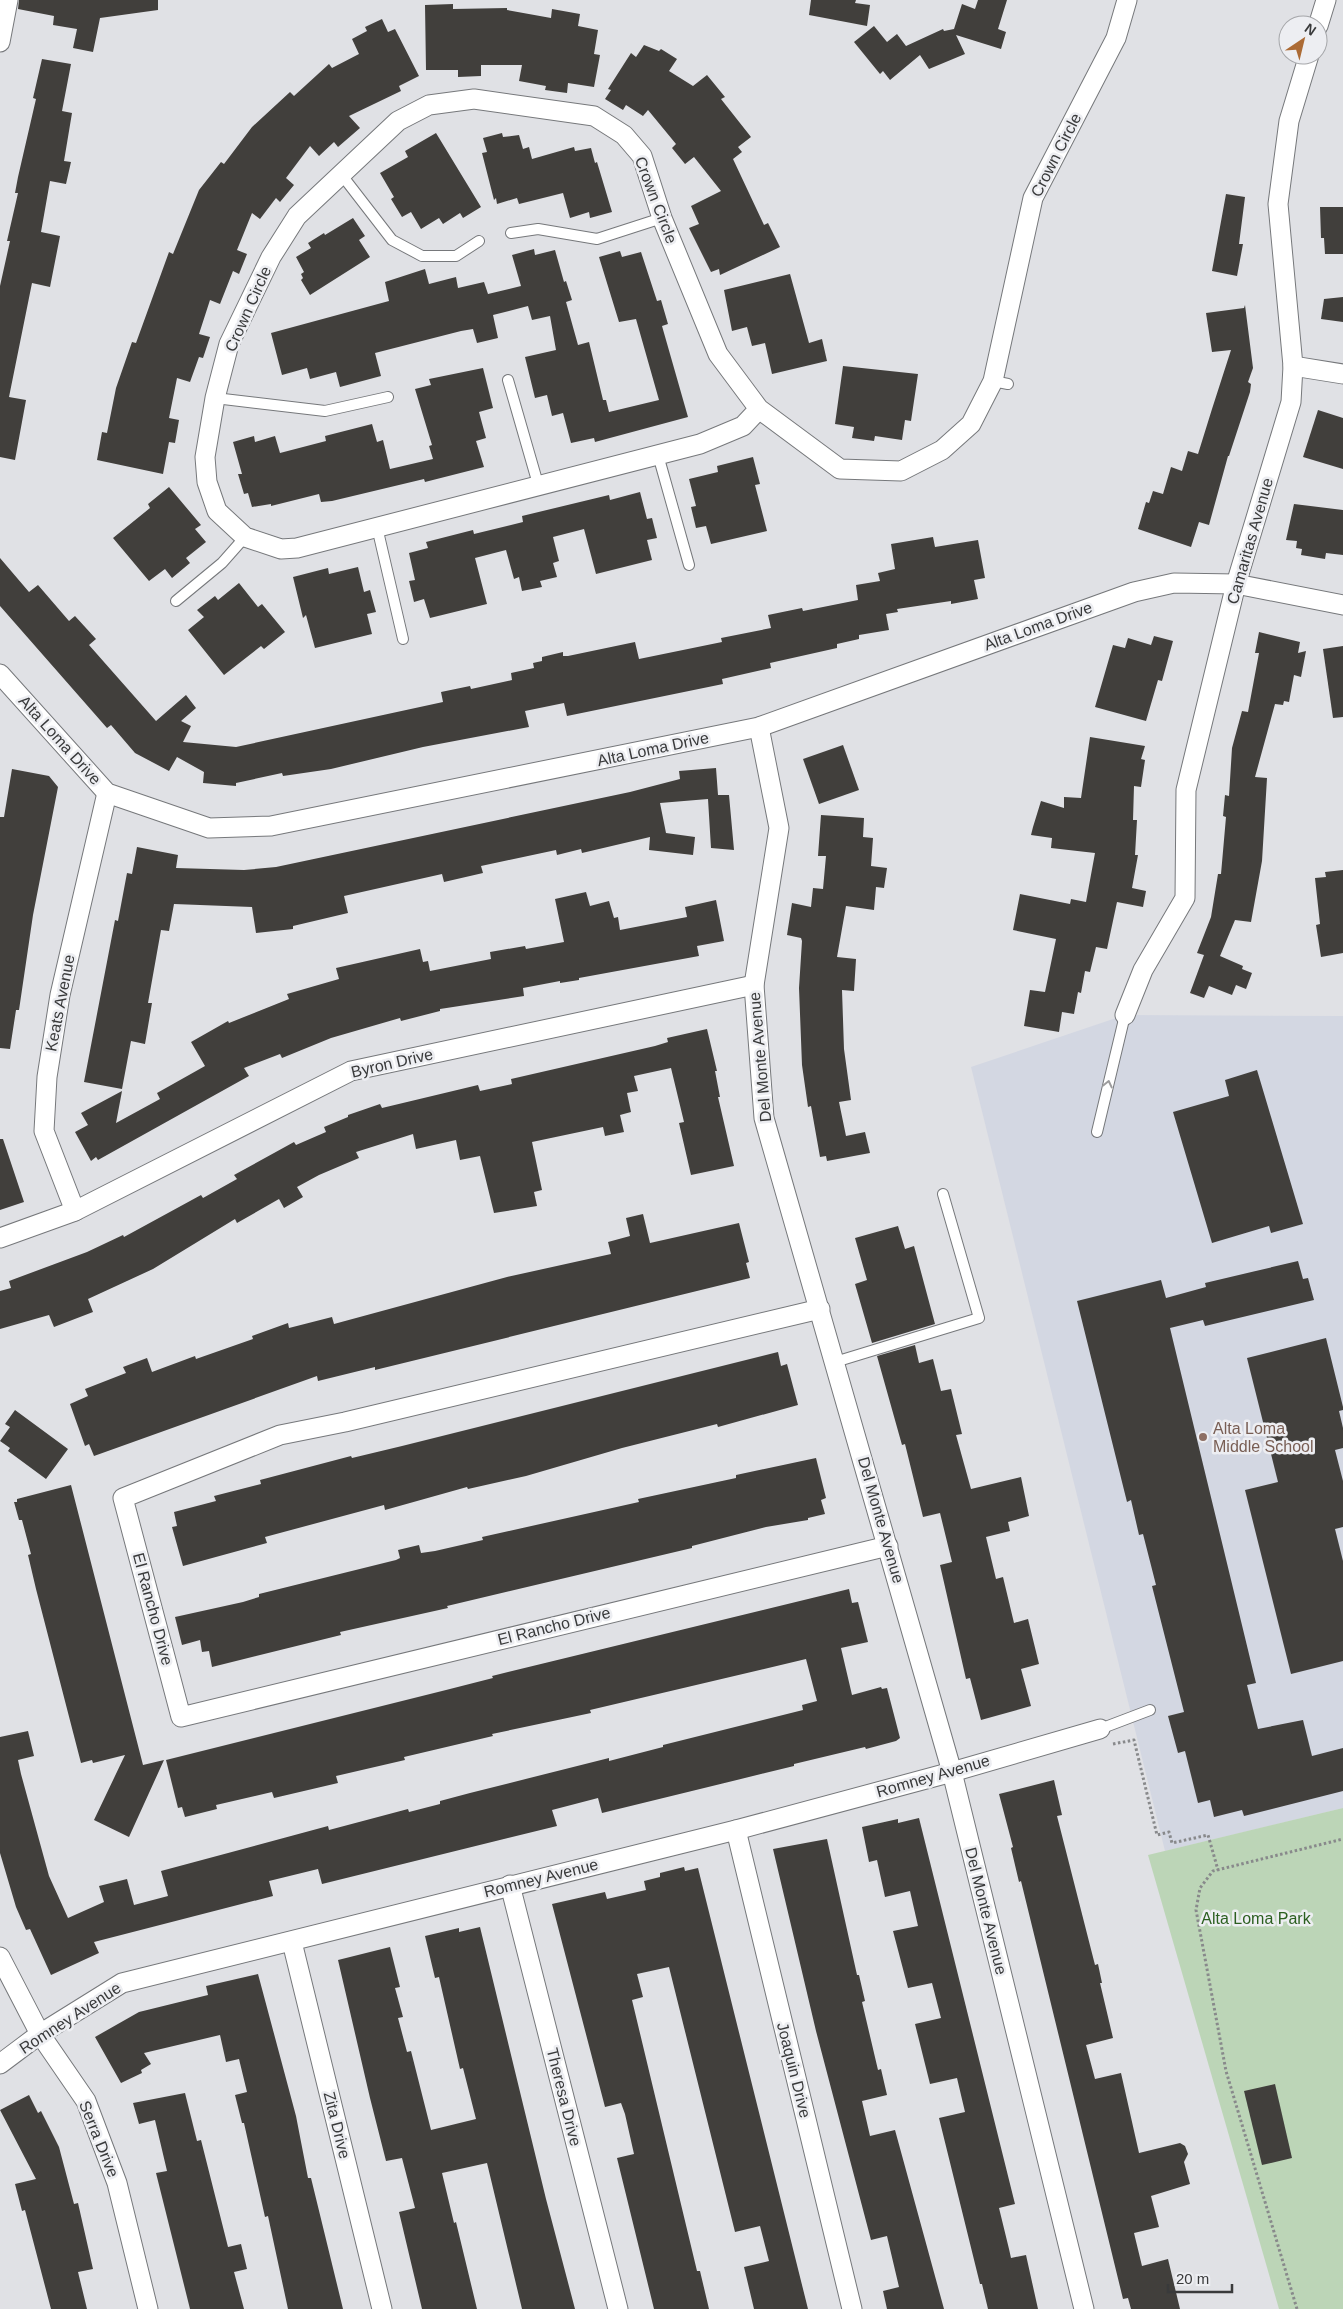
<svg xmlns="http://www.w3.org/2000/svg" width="1343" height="2309" font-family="Helvetica,sans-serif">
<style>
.built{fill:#d3d7e2}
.green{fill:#bcd5b7}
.building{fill:#413f3c}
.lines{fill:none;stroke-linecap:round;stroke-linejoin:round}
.lane-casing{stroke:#76787b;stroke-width:12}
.street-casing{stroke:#76787b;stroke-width:21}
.path{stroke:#88898b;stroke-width:3;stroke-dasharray:2.5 2.5;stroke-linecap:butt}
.lane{stroke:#fff;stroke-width:10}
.street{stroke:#fff;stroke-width:19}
.oneway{stroke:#9c9c9d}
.education-dot{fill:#8d6e63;stroke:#edeef2;stroke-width:2}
.labels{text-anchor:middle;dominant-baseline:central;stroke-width:5;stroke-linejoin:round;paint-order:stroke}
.street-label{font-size:16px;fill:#393a3b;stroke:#edeef2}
.education-label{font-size:16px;fill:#785e54;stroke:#edeef2;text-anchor:start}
.park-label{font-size:16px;fill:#2b5f20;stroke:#edeef2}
</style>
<rect width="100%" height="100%" fill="#e0e1e5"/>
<polygon class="built" points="1125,1015 1343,1016 1343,1808 1165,1851 971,1067"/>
<polygon class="green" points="1343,1808 1343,2309 1279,2309 1148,1855"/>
<g class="building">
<polygon points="19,0 158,0 158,10 100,18 93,52 73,48 77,29 53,25 54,16 18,9"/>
<polygon points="811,0 856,0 855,3 870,5 867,26 809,15"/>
<polygon points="978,0 1007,0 998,29 1006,32 1001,49 956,35 965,54 929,69 920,55 890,80 883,71 880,74 854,42 874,26 887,42 897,34 906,46 943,29 944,31 954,29 962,4 975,9"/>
<polygon points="453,4 453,9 507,8 507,10 551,18 552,9 580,14 578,26 598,30 594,54 600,55 594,87 568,83 567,93 545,90 546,86 519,81 522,65 481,65 481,76 458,77 458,70 426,70 425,5"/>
<polygon points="382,19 388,32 395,29 419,76 399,86 401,91 349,116 360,128 338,147 334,142 319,156 310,146 286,178 294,185 280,202 276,198 260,219 252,213 237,250 247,254 239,274 233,271 220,304 210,300 199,334 210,337 203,358 199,357 190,382 177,378 169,418 179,420 175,443 169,442 163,474 97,460 102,432 107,433 116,388 132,342 136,343 169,252 173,254 199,190 221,162 224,164 252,127 290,92 294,96 329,64 332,68 359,54 352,39 367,31 365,27"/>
<polygon points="644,45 659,51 661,49 677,59 669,71 693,86 707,75 725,97 721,99 751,137 738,147 742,152 733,159 764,225 768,223 780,247 720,275 719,269 711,272 689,228 699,224 691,206 721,191 694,157 685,164 672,148 676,144 648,110 643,116 626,105 623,110 605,99 611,90 608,89 631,53 636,57"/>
<polygon points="42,59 71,64 62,111 72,113 64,161 71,162 66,184 50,181 41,232 60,236 50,287 32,283 9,397 26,400 15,460 0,457 0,286 10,241 7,241 18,193 15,193 18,177 36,99 33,98"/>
<polygon points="436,133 481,207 463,218 460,213 443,224 439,218 421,229 411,212 402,217 391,199 394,197 380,173 408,157 405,151"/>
<polygon points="502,133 503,137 519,135 523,149 529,147 532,159 574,147 575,151 591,148 595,163 597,162 612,212 590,218 589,212 570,218 563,193 519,204 517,198 497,204 496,198 494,200 482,153 487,152 483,138"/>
<polygon points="1226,194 1245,197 1239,244 1243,244 1237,276 1212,271"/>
<polygon points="1320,207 1343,207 1343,254 1325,254 1324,238 1321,238"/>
<polygon points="353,218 365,236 359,240 370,257 310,295 301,280 303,278 301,274 304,272 296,257 311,248 308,243 324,233 325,235"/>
<polygon points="534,249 535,255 555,250 564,282 566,281 572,300 566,302 578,345 589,342 603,400 606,400 609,412 659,400 636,319 619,322 599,257 620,251 622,257 641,252 657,301 661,300 668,324 662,326 688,417 595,442 594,438 571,443 563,413 552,416 547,395 535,398 525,357 556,350 550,316 532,320 528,306 493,315 498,338 477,343 473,329 461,331 375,353 381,376 340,387 336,372 310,379 307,368 282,375 271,333 389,301 385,282 425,269 429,284 456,277 458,288 484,282 488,294 521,286 512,255"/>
<polygon points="790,274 809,343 822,339 827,361 772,374 765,343 752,346 747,327 732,331 724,290"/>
<polygon points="1343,297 1343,322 1321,319 1324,299"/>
<polygon points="1245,305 1253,368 1248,382 1251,384 1250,392 1229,456 1228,456 1209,525 1199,522 1191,547 1138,529 1146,502 1149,503 1153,491 1163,494 1171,467 1182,471 1188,451 1198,454 1212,409 1231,350 1212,352 1206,313 1244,308"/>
<polygon points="843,366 918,374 911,421 905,420 902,440 875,436 874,441 852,438 854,427 835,424"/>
<polygon points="483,368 493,408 479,412 486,438 476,441 484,467 425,482 424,479 332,501 321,502 319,494 271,506 271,504 252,507 248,493 244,494 238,474 242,474 233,442 254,436 255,442 275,436 280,453 326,441 325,436 372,424 377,442 383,440 390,469 433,459 429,446 432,445 415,389 431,385 429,379"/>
<polygon points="1318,410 1343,418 1343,469 1303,457"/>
<polygon points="753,457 760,484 755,485 767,531 711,544 706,526 696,528 691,507 696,506 689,479 718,472 717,466"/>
<polygon points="169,487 201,525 195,529 206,542 186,558 190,563 172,578 165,569 149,581 113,538 150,508 148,504"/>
<polygon points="640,492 647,519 652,518 657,538 647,540 652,560 596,574 584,529 553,537 559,561 553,563 557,577 540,581 542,587 522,591 519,577 514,579 506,550 475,558 487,604 430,618 424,599 414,602 409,581 415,580 409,553 428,548 426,542 473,530 474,534 523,522 522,516 609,495 610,500"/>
<polygon points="1294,504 1343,510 1343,555 1326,553 1325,559 1301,555 1302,549 1296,548 1297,541 1286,540"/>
<polygon points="933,537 935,547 978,540 985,578 974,580 978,599 951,604 951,601 897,609 898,612 886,614 889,630 859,635 859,639 837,644 837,648 770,663 771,668 722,679 723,684 567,716 564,703 525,711 529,727 423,747 331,769 283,776 282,773 236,783 236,786 203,783 204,772 177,757 169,771 135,753 111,725 107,728 0,606 0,558 29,592 38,585 69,621 75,616 96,639 89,645 156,721 186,695 196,708 181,721 191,726 183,742 236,747 443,702 441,692 470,686 471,689 512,680 511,673 534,668 533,663 542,661 542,657 563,652 563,656 568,656 635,642 639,659 722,642 721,638 771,628 768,615 802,608 803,611 858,600 856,585 880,581 878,573 895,569 891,544"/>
<polygon points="358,567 364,592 370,590 376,612 367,614 372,634 315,648 306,615 303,618 293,577 328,568 329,574"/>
<polygon points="239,583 258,607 262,604 285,632 264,649 261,646 224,675 188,630 204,617 197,610 215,596 218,600"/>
<polygon points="1259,632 1300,642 1298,653 1306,651 1301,677 1294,675 1289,702 1284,701 1283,705 1275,704 1255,777 1267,778 1262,861 1251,922 1235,920 1220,956 1243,966 1242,969 1252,973 1246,989 1236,985 1232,995 1209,986 1204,998 1190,993 1204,955 1197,953 1211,917 1218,874 1221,874 1226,817 1223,816 1225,795 1229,796 1232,748 1242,711 1248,712 1259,653 1255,653"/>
<polygon points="1154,636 1173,641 1162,681 1158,680 1146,721 1095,707 1113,645 1125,648 1128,638 1151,645"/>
<polygon points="1343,646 1343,717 1333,718 1323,649"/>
<polygon points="1090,737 1145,746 1141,759 1145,760 1141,787 1134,786 1133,820 1137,820 1135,855 1138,855 1132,888 1146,891 1143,907 1117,902 1107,949 1096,947 1090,972 1085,971 1081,993 1078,992 1074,1014 1062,1012 1059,1032 1024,1026 1030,990 1045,992 1056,939 1013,930 1020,894 1070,904 1071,899 1086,902 1095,853 1051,848 1052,838 1031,835 1033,827 1041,801 1064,808 1064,797 1081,798"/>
<polygon points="843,745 859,790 819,804 803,759"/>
<polygon points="716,768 718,795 729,795 734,850 711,848 708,799 660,803 666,833 695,837 693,855 649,850 650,837 582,853 581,849 557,855 556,850 481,866 483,873 444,882 442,874 344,896 348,913 293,926 293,929 256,933 252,907 174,904 169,931 161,930 148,1003 152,1003 145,1044 131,1041 122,1089 84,1082 115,920 118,921 127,873 132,874 137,847 178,855 176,868 244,870 276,867 630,792 680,779 679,771"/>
<polygon points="12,769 49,776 58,787 33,915 19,1010 16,1010 10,1049 0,1048 0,817 4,817"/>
<polygon points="821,815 864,818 863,837 873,838 871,866 887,868 884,888 876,887 874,910 846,906 837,957 856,959 854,991 842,990 844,1049 851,1100 839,1102 846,1136 865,1132 870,1153 827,1161 826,1156 820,1157 811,1106 808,1107 802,1065 799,988 802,941 801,938 787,935 792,903 811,907 813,888 823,889 826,856 818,856"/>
<polygon points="1343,870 1343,953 1321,957 1316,925 1320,924 1315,878 1326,877 1325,872"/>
<polygon points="586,892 590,906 609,901 614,918 618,917 620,930 687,917 685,907 716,900 724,941 697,946 699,956 579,978 579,980 560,983 560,981 523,988 524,996 440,1009 440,1011 401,1021 400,1018 331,1038 282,1058 280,1054 244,1068 249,1076 98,1160 96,1157 91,1161 75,1132 88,1125 81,1113 122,1091 116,1123 160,1099 157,1093 205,1066 191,1042 228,1021 229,1023 289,999 287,994 339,979 336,968 420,949 423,962 428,961 430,971 491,959 490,952 525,946 526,949 564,942 555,899"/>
<polygon points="707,1029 717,1071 715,1071 720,1097 718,1097 734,1166 691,1175 679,1123 684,1122 671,1068 634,1076 638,1091 627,1093 631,1112 620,1115 624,1132 605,1136 603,1127 532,1142 542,1190 534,1192 537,1206 494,1213 480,1156 460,1160 456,1140 416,1149 413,1134 356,1152 359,1158 319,1175 297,1187 303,1197 284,1208 279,1199 237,1223 235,1219 153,1269 88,1299 93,1312 54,1327 49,1315 0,1329 0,1291 11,1288 9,1281 87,1252 123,1235 124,1237 201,1195 203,1198 237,1179 234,1175 294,1142 296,1145 326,1132 324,1127 348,1117 348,1115 380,1104 382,1108 478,1085 480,1091 512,1084 511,1079 655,1046 668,1042 667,1038"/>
<polygon points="1257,1070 1303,1224 1271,1233 1269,1226 1212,1243 1173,1112 1229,1096 1225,1080"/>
<polygon points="0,1139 3,1139 24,1202 0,1210"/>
<polygon points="643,1214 650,1243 739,1223 749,1262 746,1263 750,1278 375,1370 375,1367 318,1381 317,1376 94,1456 89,1444 85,1446 70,1404 88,1396 85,1389 126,1373 123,1367 147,1358 152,1372 195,1356 196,1359 253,1339 252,1336 288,1323 289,1328 332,1317 334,1324 507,1277 611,1254 608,1242 630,1236 626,1218"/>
<polygon points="898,1226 905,1249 914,1246 935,1324 872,1343 855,1284 867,1280 855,1238"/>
<polygon points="1298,1261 1303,1279 1308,1278 1314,1300 1205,1326 1203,1320 1170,1328 1256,1683 1247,1685 1258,1729 1303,1720 1312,1756 1343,1748 1343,1791 1244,1816 1242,1810 1214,1817 1210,1800 1198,1803 1185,1751 1178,1753 1168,1716 1184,1712 1152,1586 1156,1585 1143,1534 1139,1535 1131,1500 1127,1502 1077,1301 1161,1280 1166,1298 1206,1287 1205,1283"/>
<polygon points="1326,1338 1343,1407 1343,1410 1339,1411 1343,1428 1343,1448 1335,1450 1343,1481 1343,1527 1335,1529 1343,1561 1343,1661 1291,1674 1245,1490 1278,1482 1247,1358"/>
<polygon points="915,1345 919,1363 933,1359 941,1391 951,1389 962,1434 956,1435 971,1489 1021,1477 1029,1516 1008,1522 1010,1531 986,1537 996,1579 1003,1577 1014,1623 1028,1619 1039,1664 1021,1669 1031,1706 981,1720 970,1678 966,1679 940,1565 952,1562 940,1513 923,1517 905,1444 902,1445 877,1356"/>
<polygon points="778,1352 781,1366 787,1364 798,1405 718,1427 717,1424 622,1448 526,1476 468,1489 467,1487 385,1510 384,1505 265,1537 267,1543 183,1566 172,1527 177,1526 174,1512 216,1501 214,1496 261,1484 260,1480 351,1456 352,1458 402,1446"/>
<polygon points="15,1410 68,1449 46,1479 8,1451 10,1448 0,1441 10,1427 5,1424"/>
<polygon points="816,1458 826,1498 821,1500 825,1514 808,1518 808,1520 766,1527 692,1546 692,1548 447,1606 448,1608 340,1632 341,1635 212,1667 209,1651 202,1652 200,1640 182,1645 175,1617 243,1602 259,1597 259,1594 396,1560 400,1558 398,1550 419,1545 421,1553 435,1551 483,1540 482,1537 639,1502 638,1499 736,1478 736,1475"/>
<polygon points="71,1485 143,1765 164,1760 129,1837 94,1820 125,1755 93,1763 92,1760 81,1763 36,1589 28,1555 31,1554 22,1520 19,1520 14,1502 17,1502 17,1499"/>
<polygon points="849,1589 852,1603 858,1602 868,1642 841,1648 852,1695 881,1687 882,1689 887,1688 900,1738 896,1741 866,1749 865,1747 794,1764 794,1766 602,1813 598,1798 552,1810 557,1826 322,1884 318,1869 269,1881 273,1896 94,1942 99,1953 51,1975 30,1929 26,1930 16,1907 0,1853 0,1737 28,1731 34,1756 18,1760 21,1774 49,1876 68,1918 104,1902 99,1886 127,1879 134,1905 168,1896 161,1871 328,1826 329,1830 408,1809 409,1812 440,1804 440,1801 470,1793 609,1758 609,1761 663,1747 663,1745 803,1710 802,1705 817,1701 806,1659 590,1710 591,1713 492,1734 493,1736 404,1757 405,1760 336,1776 338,1783 274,1798 272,1792 216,1805 217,1809 185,1817 182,1807 178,1808 166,1760 446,1690 493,1678 492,1676"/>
<polygon points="1054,1780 1062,1815 1057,1816 1095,1965 1098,1964 1102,1983 1100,1983 1113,2038 1086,2045 1095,2079 1121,2073 1139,2153 1180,2143 1185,2146 1188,2154 1184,2162 1190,2184 1151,2196 1159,2227 1134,2233 1142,2266 1168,2259 1180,2309 1131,2309 1128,2298 1123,2299 1021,1881 1019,1882 1011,1848 1013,1847 999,1794"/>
<polygon points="919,1818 1015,2204 999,2208 1009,2249 1011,2258 1026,2255 1038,2309 988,2309 982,2284 980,2284 939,2118 965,2112 957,2078 930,2084 915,2024 941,2018 932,1983 908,1988 893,1931 918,1926 910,1891 885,1897 877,1860 869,1862 862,1827 898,1819 898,1823"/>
<polygon points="827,1839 857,1975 859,1975 865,2001 862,2002 878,2070 881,2069 887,2095 862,2101 870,2136 895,2130 944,2309 887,2309 883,2291 899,2287 887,2236 871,2240 816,2031 773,1849"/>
<polygon points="684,1867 685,1871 698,1868 808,2309 754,2309 744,2267 769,2261 760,2226 735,2232 669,1967 637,1974 643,1997 632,2000 697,2271 700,2271 709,2309 654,2309 617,2158 634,2154 625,2114 621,2103 605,2107 552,1904 605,1892 607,1899 646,1890 644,1881 660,1877 660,1873"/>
<polygon points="480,1927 546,2199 575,2309 522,2309 487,2163 442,2173 454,2223 456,2222 477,2309 422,2309 399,2212 415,2208 402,2158 386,2161 370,2098 338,1960 390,1947 400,1987 395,1988 403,2017 398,2018 407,2052 411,2051 431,2130 476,2119 463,2068 460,2069 439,1977 435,1978 425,1936 459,1928 459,1932"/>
<polygon points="258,1974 296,2116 308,2178 311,2178 343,2309 288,2309 268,2216 265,2217 244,2123 242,2123 235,2095 247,2092 239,2059 226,2062 220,2035 144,2053 151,2064 141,2070 142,2073 121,2083 95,2037 139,2012 208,1995 206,1986"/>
<polygon points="1275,2084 1292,2158 1262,2165 1244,2091"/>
<polygon points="185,2093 197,2141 201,2140 228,2247 241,2244 247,2269 234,2272 244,2309 190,2309 156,2173 167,2171 155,2120 139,2124 133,2103"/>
<polygon points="29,2095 38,2113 41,2111 59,2147 74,2204 78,2203 93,2269 78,2272 87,2309 51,2309 25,2210 22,2211 15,2184 36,2179 0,2110"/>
</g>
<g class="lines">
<defs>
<g id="lane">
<polyline points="341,174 392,240 422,256 456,256 479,241"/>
<polyline points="511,233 538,229 597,239 662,218"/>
<polyline points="508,380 538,484"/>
<polyline points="993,381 1008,384"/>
<polyline points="215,398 325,411 388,397"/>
<polyline points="658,455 689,565"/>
<polyline points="377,527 403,639"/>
<polyline points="176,601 222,563 245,537"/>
<polyline points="1097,1132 1125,1015"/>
<polyline points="835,1362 979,1318 943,1194"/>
<polyline points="1100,1729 1150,1710"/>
</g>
<g id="street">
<polyline points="1318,26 1326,0"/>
<polyline points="0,42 8,0"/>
<polyline points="1293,366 1343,374"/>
<polyline points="759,409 743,426 700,444 297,548 281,549 245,537 217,511 207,482 205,457 215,398 229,344 271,257 297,216 398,121 429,105 474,99 594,116 624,135 642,156 662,218 718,354 759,409 840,469 901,471 942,450 971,424 993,381 1033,198 1116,38 1127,0"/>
<polyline points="0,674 107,793 209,828 271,826 759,727 1134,592 1174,583 1236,584 1343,605"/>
<polyline points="759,727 779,828 754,985 764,1118 952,1772 1084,2309"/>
<polyline points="1125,1015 1143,970 1185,898 1186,790 1236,584 1291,402 1293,366 1278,204 1289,121 1309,55"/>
<polyline points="75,1211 44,1131 47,1077 60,995 107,793"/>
<polyline points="0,1238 75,1211 351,1071 754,985"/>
<polyline points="820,1309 345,1422 280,1435 123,1498 181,1717 888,1546"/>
<polyline points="736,1830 852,2309"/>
<polyline points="510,1885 618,2309"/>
<polyline points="292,1942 382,2309"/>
<polyline points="0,1957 40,2034 86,2101 117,2183 148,2309"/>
<polyline points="0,2064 40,2034 122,1983 736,1830 952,1772 1100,1729"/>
</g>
</defs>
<use href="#lane" class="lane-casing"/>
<use href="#street" class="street-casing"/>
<g class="path">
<polyline points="1113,1744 1134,1740 1157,1835 1169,1832 1172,1843 1208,1835 1218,1870"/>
<polyline points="1297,2309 1226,2071 1196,1910 1200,1888 1213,1871 1343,1839"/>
</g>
<use href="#lane" class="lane"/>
<use href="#street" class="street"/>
</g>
<defs><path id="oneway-chevron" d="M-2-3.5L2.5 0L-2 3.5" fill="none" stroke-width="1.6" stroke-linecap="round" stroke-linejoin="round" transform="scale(1.25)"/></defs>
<use class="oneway" href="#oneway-chevron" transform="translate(1108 1084) rotate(-77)"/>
<circle class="education-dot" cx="1203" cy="1437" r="5"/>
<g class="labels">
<g class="street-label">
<text transform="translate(1056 155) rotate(-63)">Crown Circle</text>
<text transform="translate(656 200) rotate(69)">Crown Circle</text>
<text transform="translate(248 309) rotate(-66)">Crown Circle</text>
<text transform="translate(1250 541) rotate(-74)">Camaritas Avenue</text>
<text transform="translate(1038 626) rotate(-20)">Alta Loma Drive</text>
<text transform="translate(60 740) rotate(48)">Alta Loma Drive</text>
<text transform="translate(653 749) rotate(-12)">Alta Loma Drive</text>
<text transform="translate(60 1003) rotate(-79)">Keats Avenue</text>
<text transform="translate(760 1057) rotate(-95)">Del Monte Avenue</text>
<text transform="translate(392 1063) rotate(-13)">Byron Drive</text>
<text transform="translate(881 1520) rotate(74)">Del Monte Avenue</text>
<text transform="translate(153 1609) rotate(75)">El Rancho Drive</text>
<text transform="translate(554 1626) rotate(-14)">El Rancho Drive</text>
<text transform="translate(933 1776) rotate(-16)">Romney Avenue</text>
<text transform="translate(541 1878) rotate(-14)">Romney Avenue</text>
<text transform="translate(986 1911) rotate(76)">Del Monte Avenue</text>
<text transform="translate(70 2018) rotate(-33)">Romney Avenue</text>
<text transform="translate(794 2070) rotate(76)">Joaquin Drive</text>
<text transform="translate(564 2097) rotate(76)">Theresa Drive</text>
<text transform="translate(337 2125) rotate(76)">Zita Drive</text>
<text transform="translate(99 2139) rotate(68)">Serra Drive</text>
</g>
<g class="education-label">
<text x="1213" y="1428">Alta Loma<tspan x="1213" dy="18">Middle School</tspan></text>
</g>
<g class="park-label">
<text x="1256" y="1918">Alta Loma Park</text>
</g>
</g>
<g transform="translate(1303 40) rotate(35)"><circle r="24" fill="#edeef2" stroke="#a5a6a9"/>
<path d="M0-4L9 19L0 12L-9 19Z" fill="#ac6b35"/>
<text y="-8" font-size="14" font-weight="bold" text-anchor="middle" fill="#393a3b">N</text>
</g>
<path d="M1168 2284v8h64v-8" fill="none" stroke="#393a3b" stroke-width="2.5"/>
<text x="1176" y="2284" font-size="15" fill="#393a3b" stroke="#edeef2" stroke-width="4" paint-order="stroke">20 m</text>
</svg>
